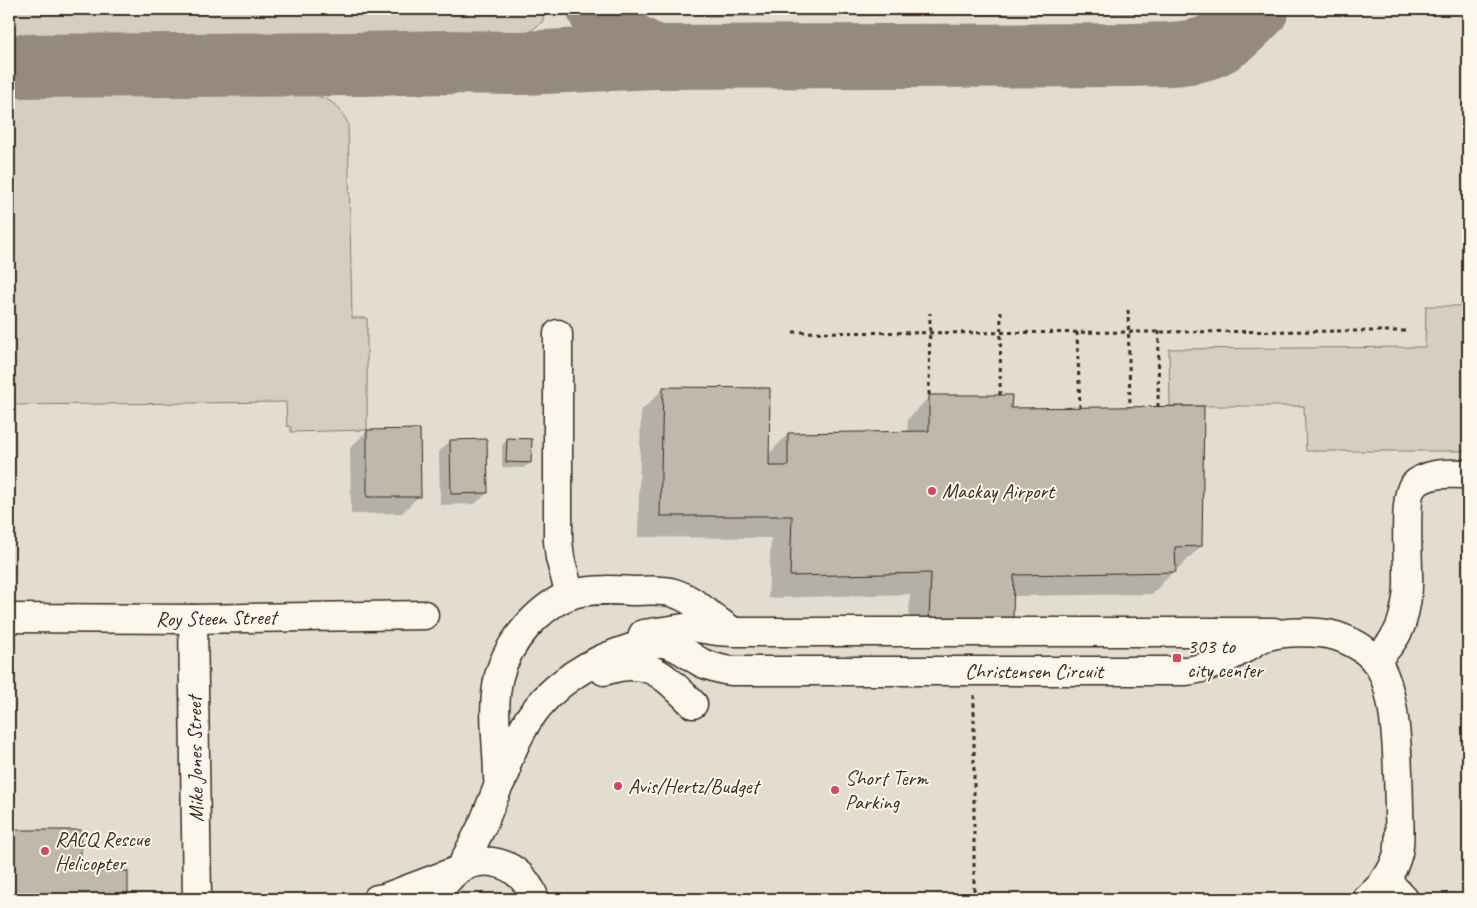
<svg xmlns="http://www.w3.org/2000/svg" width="1477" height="908" font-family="Caveat,sans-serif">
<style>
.built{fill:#e2dcd1}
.green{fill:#d5cec3;stroke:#887c70}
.shadow{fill:#0003}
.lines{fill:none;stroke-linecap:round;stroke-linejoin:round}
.taxiway{stroke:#968a7f;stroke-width:64}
.building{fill:#c0b8ad;stroke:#3b2a1e}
.minor-casing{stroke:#3b2a1e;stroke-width:31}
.path{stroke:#3b2a1e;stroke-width:3;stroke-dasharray:4 4;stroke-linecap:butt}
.minor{stroke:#fbf7ec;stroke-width:28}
.poi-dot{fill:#d1495b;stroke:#fbf7ec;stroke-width:2}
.labels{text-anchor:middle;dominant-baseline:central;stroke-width:4;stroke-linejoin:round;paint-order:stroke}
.poi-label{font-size:21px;fill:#3b2a1e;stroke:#fbf7ec;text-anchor:start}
.street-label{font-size:21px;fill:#3b2a1e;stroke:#fbf7ec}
</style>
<rect width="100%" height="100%" fill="#f0ebe0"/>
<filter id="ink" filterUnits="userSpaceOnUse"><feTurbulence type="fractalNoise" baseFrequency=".02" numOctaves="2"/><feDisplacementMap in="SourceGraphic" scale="10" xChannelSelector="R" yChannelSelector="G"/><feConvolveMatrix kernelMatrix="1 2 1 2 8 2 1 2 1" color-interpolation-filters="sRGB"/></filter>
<g filter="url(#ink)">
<rect class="built" x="9" y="9" width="1459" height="890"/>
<g class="green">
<polygon points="9,9 543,9 543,21 531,31 514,38 457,44 361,47 9,47"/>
<polygon points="689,9 1158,9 1148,14 704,16"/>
<polygon points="283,82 328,100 338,107 348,123 352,318 367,318 367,430 291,432 291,427 287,426 286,402 9,405 9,83"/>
<polygon points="1426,306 1468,306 1468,451 1306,451 1304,406 1170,406 1169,349 1425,347"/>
</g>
<g class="shadow">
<polygon points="663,389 768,455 788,434 907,433 908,419 930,396 1010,409 1201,546 1179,568 1174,568 1174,571 1152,594 1012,596 908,642 910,594 768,598 771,538 638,537 641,411"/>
<polygon points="367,431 419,496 402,513 351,514 350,448"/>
<polygon points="508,439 530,462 524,468 502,467 502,445"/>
<polygon points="450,441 487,493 475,504 440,505 439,452"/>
<polygon points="9,831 80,831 80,872 127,873 126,899 9,899"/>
</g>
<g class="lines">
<g class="taxiway">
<path d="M599 9 607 23 629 44 655 57 1129 55C1153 54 1187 56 1209 47 1229 39 1243 23 1257 9"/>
<polyline points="9,66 361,64 444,62 521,63 655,57"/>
</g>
</g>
<g class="building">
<polygon points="663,387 770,388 769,466 788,466 788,433 929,431 929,395 1012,395 1011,408 1204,406 1202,546 1175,547 1176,572 1014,575 1013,619 929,620 931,573 790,576 792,516 660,516"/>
<polygon points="420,429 421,497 367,497 367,430"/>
<polygon points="507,438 532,439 531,463 506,462"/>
<polygon points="487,439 488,493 451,494 450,440"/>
<polygon points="9,830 81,830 81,871 128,871 128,899 9,899"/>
</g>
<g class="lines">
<defs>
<g id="minor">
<polyline points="558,334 558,541 560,558 570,595"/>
<polyline points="9,618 193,619 424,615"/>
<polyline points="193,619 197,899"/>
<polyline points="643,634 691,627 717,631 733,632 1274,632"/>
<path d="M1375 661C1385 651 1395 640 1400 627 1404 618 1408 595 1408 585 1409 566 1403 498 1413 486 1427 471 1451 474 1468 474"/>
<path d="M604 671C649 656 663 675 693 704"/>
<path d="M498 778C498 744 491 710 499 676 508 642 541 603 576 593 594 589 614 590 633 591 646 591 661 589 674 593 696 600 712 619 731 630"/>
<path d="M498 787C504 770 511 751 520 734 539 696 577 667 617 653 631 648 647 642 662 643 677 644 689 656 702 663 712 667 721 670 732 671H1185C1206 669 1223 661 1242 650 1249 646 1257 640 1265 637 1284 631 1317 631 1336 636 1354 642 1369 650 1379 666 1398 695 1398 772 1399 808 1399 822 1401 839 1398 853 1393 872 1381 888 1366 899"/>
<polyline points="461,868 483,824 498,787 506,772"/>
<polyline points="1385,879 1404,899"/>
<polyline points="377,899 384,898 456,871"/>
<path d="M437 899C454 849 517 849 535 899"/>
</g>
</defs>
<use href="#minor" class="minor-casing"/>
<g class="path">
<polyline points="1128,310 1130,407"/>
<path d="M793 332C997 334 1202 331 1406 331"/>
<polyline points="1077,332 1080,407"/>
<polyline points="929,395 930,313"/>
<polyline points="1000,395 1001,307"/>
<polyline points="1158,407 1159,331"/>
<polyline points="974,695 974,899"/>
</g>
<use href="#minor" class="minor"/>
</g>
</g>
<g class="poi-dot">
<circle cx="932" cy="491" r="5"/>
<rect x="1172" y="653" width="10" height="10" rx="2.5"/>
<circle cx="618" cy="786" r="5"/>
<circle cx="835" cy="790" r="5"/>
<circle cx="45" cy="851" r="5"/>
</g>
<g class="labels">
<g class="poi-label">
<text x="942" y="491">Mackay Airport</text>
<text x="1187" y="646">303 to<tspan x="1187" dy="24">city center</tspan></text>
<text x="845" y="778">Short Term<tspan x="845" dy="24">Parking</tspan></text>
<text x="628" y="786">Avis/Hertz/Budget</text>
<text x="55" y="839">RACQ Rescue<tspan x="55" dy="24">Helicopter</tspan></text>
</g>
<g class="street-label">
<text transform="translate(216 618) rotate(-1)">Roy Steen Street</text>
<text x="1034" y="671">Christensen Circuit</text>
<text transform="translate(195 759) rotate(-91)">Mike Jones Street</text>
</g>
</g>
<rect width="1477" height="908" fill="none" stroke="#fbf7ec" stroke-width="30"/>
<rect x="15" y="15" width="1447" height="878" fill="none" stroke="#3b2a1e" stroke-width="2" filter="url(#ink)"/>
</svg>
